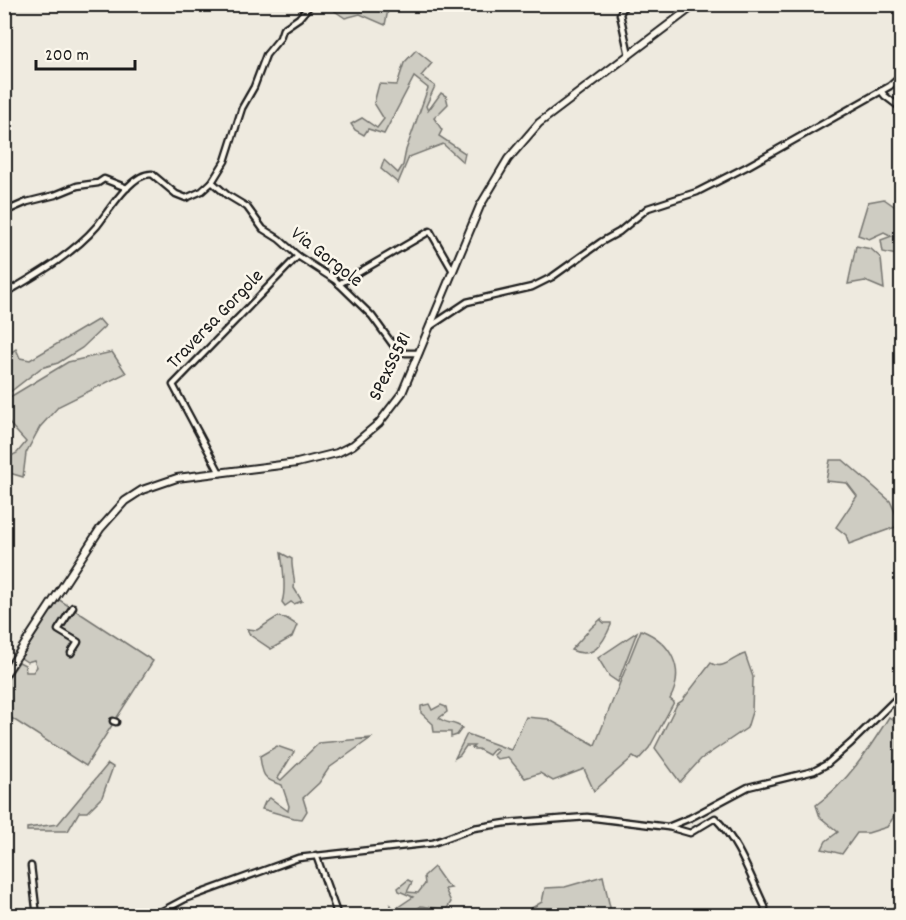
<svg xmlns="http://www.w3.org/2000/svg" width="906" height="920" font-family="Dekko,sans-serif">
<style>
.green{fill:#ceccc2;stroke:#75746f;stroke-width:1.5}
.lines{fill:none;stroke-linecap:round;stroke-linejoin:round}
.minor-casing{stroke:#1c1c1c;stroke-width:9}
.major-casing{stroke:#1c1c1c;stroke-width:10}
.minor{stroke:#fbf7ec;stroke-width:4.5}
.major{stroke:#fbf7ec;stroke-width:6}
.labels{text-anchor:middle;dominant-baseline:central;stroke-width:5;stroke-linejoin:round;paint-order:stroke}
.street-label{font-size:20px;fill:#1c1c1c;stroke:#fbf7ec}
</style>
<rect width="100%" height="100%" fill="#eeeadf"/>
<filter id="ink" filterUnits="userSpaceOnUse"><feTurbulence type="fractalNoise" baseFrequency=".0167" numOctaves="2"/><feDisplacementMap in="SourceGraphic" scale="12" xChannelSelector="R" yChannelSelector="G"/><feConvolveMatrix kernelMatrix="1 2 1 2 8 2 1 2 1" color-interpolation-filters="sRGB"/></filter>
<g filter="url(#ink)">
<g class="green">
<polygon points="326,5 389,5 385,25 360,14 345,18"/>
<polygon points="416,50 432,63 421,76 435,86 426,106 428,111 441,93 446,96 448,104 434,118 442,130 439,136 465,153 463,162 443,144 409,157 398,183 381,169 384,160 398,173 403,165 406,150 428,88 414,77 384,134 368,129 364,135 355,130 351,124 362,118 377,128 384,119 374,103 379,84 397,85 404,63"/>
<polygon points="884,199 901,211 901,256 883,252 881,240 892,236 884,232 869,239 858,235 868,202"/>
<polygon points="856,246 871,249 881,258 884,289 865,281 848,284"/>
<polygon points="99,319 105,326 82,348 58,363 41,368 5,396 5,356 16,349 20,358 30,360"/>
<polygon points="112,352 126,373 59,406 40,427 26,453 23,477 6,472 7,458 17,453 26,442 7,421 5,422 5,400 68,362"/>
<polygon points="830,460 843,460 890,501 901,525 849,544 846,535 836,527 857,496 847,483 826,481"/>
<path d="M281 553 292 559C291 570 296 578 294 588L302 601 294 604 291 602 285 606 282 602C286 591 283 566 281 553Z"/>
<polygon points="58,599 153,661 86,766 5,714 4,684 19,662 25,665 26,672 33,672 37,667 34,660 27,662 21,658"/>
<polygon points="277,617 286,618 297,625 292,637 271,649 250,635 247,629 257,630"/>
<path d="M602 618 601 620 604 623H611V625C603 644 593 660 571 650L591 628Z"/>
<path d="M641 630C671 642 686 669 670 699L674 702 649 748 638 760 633 757 594 791 584 769 553 781 540 773 525 778 508 757 497 759 493 755 498 750 495 748 489 755 478 749H474L472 748 474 746H466L460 755 455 758 467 734 511 750 526 717 548 719 595 745Z"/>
<polygon points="637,632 618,682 609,676 598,658"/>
<path d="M745 654 753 677 752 712 747 728 701 759 680 782 655 748 677 704 682 701 711 663C723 671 733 657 745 654Z"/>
<path d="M429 704 432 710 441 705 446 707 447 712 439 718C447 725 454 721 462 728L457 735 451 737V732H434L433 724 421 713V706Z"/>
<path d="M889 717 901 726V806L887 827 868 833H857L842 854 822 849 826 841 838 832 820 817 816 805C847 783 869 749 889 717Z"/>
<path d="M371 738 329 768 319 783 303 798 307 811 302 819 294 818 262 809 265 802 270 798 288 811 289 806 282 785C263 780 262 774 260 756L277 746 294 752 278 778 281 780 319 743Z"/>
<polygon points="108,764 113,767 102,797 87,812 79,812 68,831 27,831 27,828 58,824"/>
<path d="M434 867 446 884 451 888 445 889 451 902 446 910 421 906C410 914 401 920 389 911L390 905 395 909 413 897 399 891 398 888 408 880 412 882 407 892 418 893 425 884 424 876Z"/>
<polygon points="603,876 611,912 615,915 529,915 530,909 542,902 545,888 565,887"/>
</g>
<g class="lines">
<defs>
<g id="minor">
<polyline points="625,4 620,14 629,55"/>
<polyline points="881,91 885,96 902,109"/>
<polyline points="212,182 227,195 247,207 263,229 279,239 298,256 335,280 372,316 396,349 405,353 419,353"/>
<polyline points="4,212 27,202 55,195 77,186 98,183 104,179 127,188"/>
<polyline points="339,284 430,231 453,271"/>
<path d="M4 294C36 275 72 255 97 226 109 211 131 173 152 174L176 194 186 198 202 191 212 182 225 161 242 108 254 87 266 55 280 38 283 29 299 18 311 4"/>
<polyline points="431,326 467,302 532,287 552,277 601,242 619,232 648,208 697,192 748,166 890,86 902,75"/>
<polyline points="220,473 173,385 298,256"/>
<polyline points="71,653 78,642 58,630 73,607"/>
<polyline points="113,721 116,722"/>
<path d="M669 827 690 833 715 818C739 842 750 876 765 907L764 916"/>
<polyline points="316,855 338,916"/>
<polyline points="31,866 37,916"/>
<polyline points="153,916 185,899 298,858 433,843 474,828 506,823 587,817 668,827 690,818 748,787 814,771 827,764 851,743 902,693"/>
<polyline points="890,916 895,911 902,911"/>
</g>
<polyline id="major" points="4,676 100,529 125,501 142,490 177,478 297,463 337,453 353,445 379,423 402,393 480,206 508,159 539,123 696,4"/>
</defs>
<use href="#minor" class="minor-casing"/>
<use href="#major" class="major-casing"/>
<use href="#minor" class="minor"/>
<use href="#major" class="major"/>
</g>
</g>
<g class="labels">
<g class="street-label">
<text transform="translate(326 258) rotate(38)">Via Gorgole</text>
<text transform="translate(216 320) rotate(-46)">Traversa Gorgole</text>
<text transform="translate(391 367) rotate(-64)">SPexSS581</text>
</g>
</g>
<rect width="906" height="920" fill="none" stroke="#fbf7ec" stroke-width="24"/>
<rect x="12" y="12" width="882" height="896" fill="none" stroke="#1c1c1c" stroke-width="2" filter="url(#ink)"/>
<path d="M36 60v9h99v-9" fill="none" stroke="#1c1c1c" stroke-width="3"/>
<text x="45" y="60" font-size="18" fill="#1c1c1c" stroke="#fbf7ec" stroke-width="4.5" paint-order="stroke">200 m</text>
</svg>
